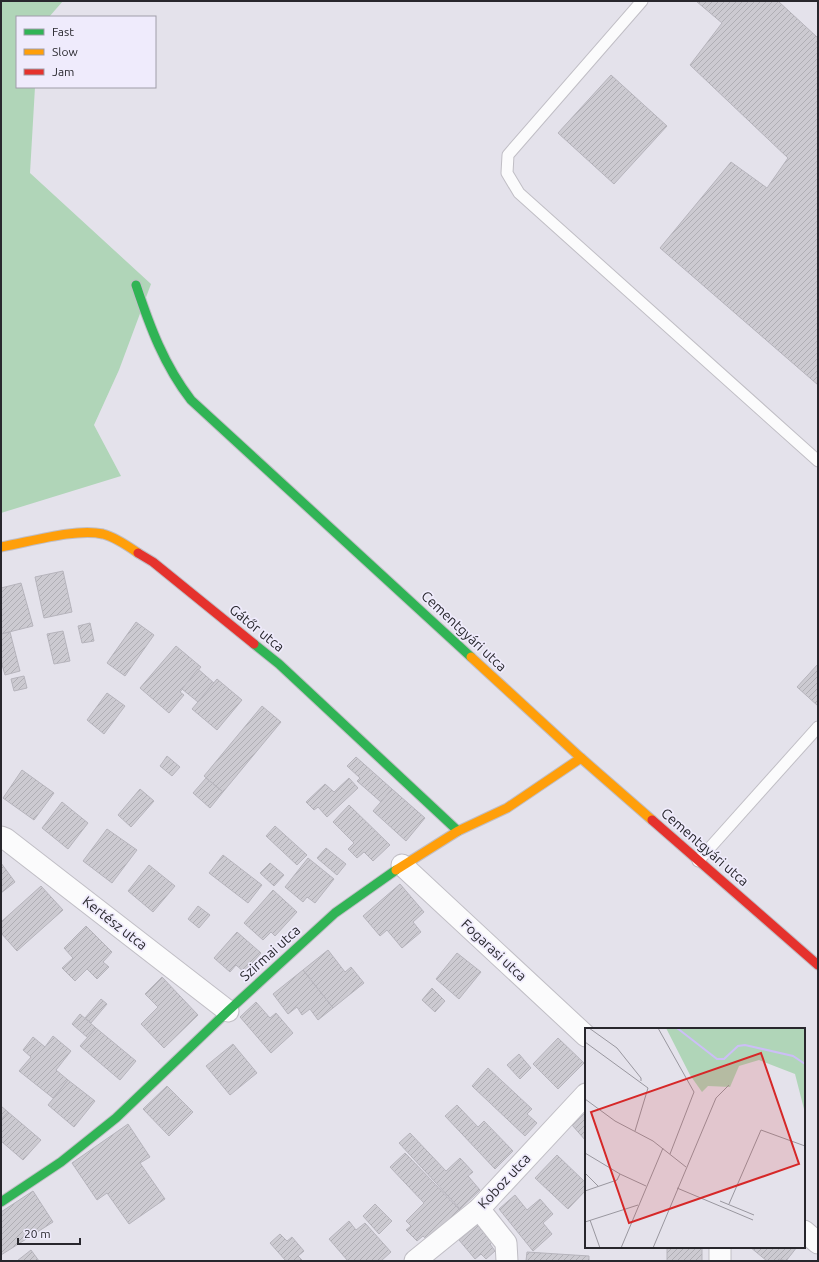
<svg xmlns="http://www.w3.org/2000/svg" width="819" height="1262" font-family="Ubuntu,sans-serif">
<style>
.grass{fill:#b0d5b8}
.building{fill:url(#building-hatch);stroke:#b6b4bc}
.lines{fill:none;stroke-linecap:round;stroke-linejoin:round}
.lane-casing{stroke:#c0bec5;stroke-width:13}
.street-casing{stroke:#c0bec5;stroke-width:23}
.fast-casing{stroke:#c0bec5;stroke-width:11}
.slow-casing{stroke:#c0bec5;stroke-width:11}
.jam-casing{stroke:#c0bec5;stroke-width:11}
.lane{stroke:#fbfbfc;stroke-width:11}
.street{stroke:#fbfbfc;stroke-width:21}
.fast{stroke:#30b455;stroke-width:9}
.slow{stroke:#ff9f0a;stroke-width:9}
.jam{stroke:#e5322d;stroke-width:9}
.labels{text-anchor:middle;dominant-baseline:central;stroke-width:3.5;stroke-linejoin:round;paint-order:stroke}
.street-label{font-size:14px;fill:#28272d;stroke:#efebfc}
.inset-river{fill:none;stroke:#ccbef7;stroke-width:2}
.inset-road{fill:none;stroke:#99979f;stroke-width:1}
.view{fill:#d62828;fill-opacity:0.15;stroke:#d62828;stroke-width:2}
.inset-edge{fill:none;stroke:#28272d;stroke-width:2}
</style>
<defs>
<pattern id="building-hatch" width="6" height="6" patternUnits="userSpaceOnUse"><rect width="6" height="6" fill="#cccad1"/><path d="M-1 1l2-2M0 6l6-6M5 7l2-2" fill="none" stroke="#afaeb4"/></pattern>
</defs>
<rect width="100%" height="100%" fill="#e4e2eb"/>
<polygon class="grass" points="1,1 63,1 49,17 17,17 17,87 35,87 30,173 151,284 119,370 94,425 121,476 1,513"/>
<g class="building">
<polygon points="696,1 778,1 818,38 818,385 660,248 731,162 767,188 788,158 690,65 722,23"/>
<polygon points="611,75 667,126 614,184 558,133"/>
<polygon points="63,571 72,612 44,618 35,577"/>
<polygon points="21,583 33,626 1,634 1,588"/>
<polygon points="136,622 154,635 125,676 107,663"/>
<polygon points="90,623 94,641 82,643 78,626"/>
<polygon points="63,631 70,661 54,664 47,634"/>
<polygon points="10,632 20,671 5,675 1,661 1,634"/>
<polygon points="176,646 201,667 180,692 184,695 169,713 140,688"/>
<polygon points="818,664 818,706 797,687"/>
<polygon points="198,669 214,683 198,702 182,689"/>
<polygon points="24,676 27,688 14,691 11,679"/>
<polygon points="217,679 242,700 217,730 192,709"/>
<polygon points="107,693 125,706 104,734 87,720"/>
<polygon points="262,706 281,722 223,792 204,776"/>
<polygon points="167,756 180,767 172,776 160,766"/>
<polygon points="356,757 392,789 381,802 357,781 360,778 347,766"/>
<polygon points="22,770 54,793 34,820 3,798"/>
<polygon points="206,778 223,792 210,808 193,793"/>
<polygon points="349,778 358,788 327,817 318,807 314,810 306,802 325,784 334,792"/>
<polygon points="140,789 154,801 131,827 118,815"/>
<polygon points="392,789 425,818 406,841 373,811"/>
<polygon points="62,802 88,823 68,849 42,828"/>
<polygon points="349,805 390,845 373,861 364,852 357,858 348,849 354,843 333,822"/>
<polygon points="275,826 307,855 297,865 266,836"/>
<polygon points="107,829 137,850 112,883 83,861"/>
<polygon points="326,848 346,864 337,875 317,858"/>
<polygon points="223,855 262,885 248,903 209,873"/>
<polygon points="308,858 334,879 315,903 307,897 303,902 285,887"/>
<polygon points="1,863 15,882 1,893"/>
<polygon points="270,863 284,875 274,886 260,873"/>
<polygon points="149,865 175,886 153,912 128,891"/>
<polygon points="400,884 424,912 413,922 421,932 402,948 387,930 380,936 363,916"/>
<polygon points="41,886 63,910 17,951 1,933 1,922"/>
<polygon points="273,890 297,912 275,936 271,932 263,940 244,923"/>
<polygon points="198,906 210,915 199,928 188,919"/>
<polygon points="86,926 112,952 103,962 109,967 97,979 87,969 75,981 62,968 73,958 64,948"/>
<polygon points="237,932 261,953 244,972 236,965 230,972 214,958"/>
<polygon points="328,950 345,972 351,967 364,983 333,1008 303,970"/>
<polygon points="457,953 481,972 459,999 436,979"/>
<polygon points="303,970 333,1008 318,1020 310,1009 302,1015 297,1007 288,1014 273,994"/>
<polygon points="162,977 198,1015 164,1048 141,1024 158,1007 145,994"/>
<polygon points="432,988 445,1001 435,1012 422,1000"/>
<polygon points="101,999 107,1004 91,1023 85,1018"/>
<polygon points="256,1002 270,1018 276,1013 293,1033 271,1053 240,1017"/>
<polygon points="80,1014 96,1028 88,1038 72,1024"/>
<polygon points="96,1028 136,1061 120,1080 80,1046"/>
<polygon points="53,1036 71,1051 56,1070 68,1080 53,1098 19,1071 31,1057 23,1050 33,1037 45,1047"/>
<polygon points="558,1038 584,1063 558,1089 533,1064"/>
<polygon points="233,1044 257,1073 230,1095 206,1066"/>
<polygon points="519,1054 531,1068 520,1079 507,1065"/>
<polygon points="488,1068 532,1109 527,1114 537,1123 525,1136 472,1086"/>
<polygon points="68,1080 95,1101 74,1127 48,1105"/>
<polygon points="167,1086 193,1112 169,1136 143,1109"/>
<polygon points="457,1105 478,1127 484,1121 513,1151 495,1169 445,1116"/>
<polygon points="1,1106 8,1112 1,1120"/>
<polygon points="8,1112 41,1140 23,1160 1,1141 1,1120"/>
<polygon points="586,1112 586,1141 572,1125"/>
<polygon points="128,1124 150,1157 140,1163 165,1199 129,1224 107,1193 97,1200 72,1163"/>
<polygon points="410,1133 446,1171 460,1158 473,1172 468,1176 480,1190 460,1209 399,1143"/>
<polygon points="405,1153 461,1211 429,1242 423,1236 417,1241 406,1230 411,1226 406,1221 424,1203 390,1167"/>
<polygon points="557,1155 586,1183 586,1190 568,1209 535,1178"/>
<polygon points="33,1191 53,1222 1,1255 1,1212"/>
<polygon points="515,1195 527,1210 540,1199 553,1214 543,1223 552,1234 533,1251 499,1209"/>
<polygon points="375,1204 392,1221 379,1234 363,1216"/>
<polygon points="349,1221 356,1230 365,1223 391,1252 381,1261 348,1261 329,1239"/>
<polygon points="482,1221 497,1238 490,1244 495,1251 486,1259 481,1254 475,1259 459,1240"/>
<polygon points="280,1234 287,1241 292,1237 304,1251 298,1256 303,1261 286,1261 270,1243"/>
<rect x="667" y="1247" width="35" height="14"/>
<polygon points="750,1247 797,1247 786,1261 779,1259 777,1261 767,1261"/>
<polygon points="31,1250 39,1261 17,1261"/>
<polygon points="527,1252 589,1256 589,1261 526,1261"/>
</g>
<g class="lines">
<defs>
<g id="lane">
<polyline points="642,1 508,155 507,173 519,193 818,461"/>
<polyline points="698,861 818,727"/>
</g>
<g id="street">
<polyline points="1,837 6,839 228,1011"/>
<polyline points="402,865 586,1036"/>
<polyline points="479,1209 506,1243 507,1261"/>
<polyline points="804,1231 818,1243"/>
<polyline points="415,1261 479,1209 586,1094"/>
<polyline points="720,1261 720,1247"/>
</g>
<g id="fast">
<path d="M136 285C150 327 164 365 191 400L471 657"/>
<polyline points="254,644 279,664 458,831"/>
<polyline points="1,1202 61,1162 116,1118 228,1011 335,913 396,870"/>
</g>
<g id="slow">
<path d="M1 547C30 542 75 528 103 534 115 537 128 546 138 553"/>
<polyline points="471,657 581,758 652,820"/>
<polyline points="396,870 458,831 507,808 581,758"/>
</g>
<g id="jam">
<polyline points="138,553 153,562 254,644"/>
<polyline points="652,820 818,965"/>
</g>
</defs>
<use href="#lane" class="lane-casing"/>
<use href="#street" class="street-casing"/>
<use href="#fast" class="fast-casing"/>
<use href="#slow" class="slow-casing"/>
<use href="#jam" class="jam-casing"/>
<use href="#lane" class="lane"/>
<use href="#street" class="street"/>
<use href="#fast" class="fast"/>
<use href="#slow" class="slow"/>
<use href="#jam" class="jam"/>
</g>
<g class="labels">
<g class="street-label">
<text transform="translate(257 628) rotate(39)">Gátőr utca</text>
<text transform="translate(464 631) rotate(43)">Cementgyári utca</text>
<text transform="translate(705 847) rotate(41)">Cementgyári utca</text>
<text transform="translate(115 923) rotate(38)">Kertész utca</text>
<text transform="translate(494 950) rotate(43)">Fogarasi utca</text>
<text transform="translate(270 953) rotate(-42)">Szirmai utca</text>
<text transform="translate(504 1181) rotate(-47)">Koboz utca</text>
</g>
</g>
<g transform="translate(585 1028)">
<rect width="220" height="220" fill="#e4e2eb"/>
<path d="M81 0H220V85L210 46 174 32 154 38 145 59 123 58 117 64 105 47Z" fill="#b0d5b8"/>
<path class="inset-river" d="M92 0 132 31H139L153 18 160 17 208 28 220 36"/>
<path class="inset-road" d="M4 0 32 20 56 50V53M73 0 109 64 85 126M0 14 63 60 50 103M0 71 30 93 68 113 101 139M0 125 35 146 61 158M0 145 13 158M92 160 168 192M0 163 32 152 35 146M135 173 169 187M144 176 176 102 220 118M5 192 15 220M0 194 53 177M36 220 78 120M68 220 131 70 144 57"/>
<path class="view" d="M176 25 214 136 44 195 6 84Z"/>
<rect width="220" height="220" class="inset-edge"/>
</g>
<rect width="819" height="1262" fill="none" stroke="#28272d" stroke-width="4"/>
<rect x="16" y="16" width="140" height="72" fill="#efebfc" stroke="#9f9da9"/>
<rect x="24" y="29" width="20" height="6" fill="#30b455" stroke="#9f9da9"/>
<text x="52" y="36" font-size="12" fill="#28272d">Fast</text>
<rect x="24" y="49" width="20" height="6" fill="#ff9f0a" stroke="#9f9da9"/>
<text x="52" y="56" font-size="12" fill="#28272d">Slow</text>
<rect x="24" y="69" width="20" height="6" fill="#e5322d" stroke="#9f9da9"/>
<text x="52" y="76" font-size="12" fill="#28272d">Jam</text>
<path d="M18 1238v6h62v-6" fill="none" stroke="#28272d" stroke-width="2"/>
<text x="24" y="1238" font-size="12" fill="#28272d" stroke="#efebfc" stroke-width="3" paint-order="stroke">20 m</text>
</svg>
